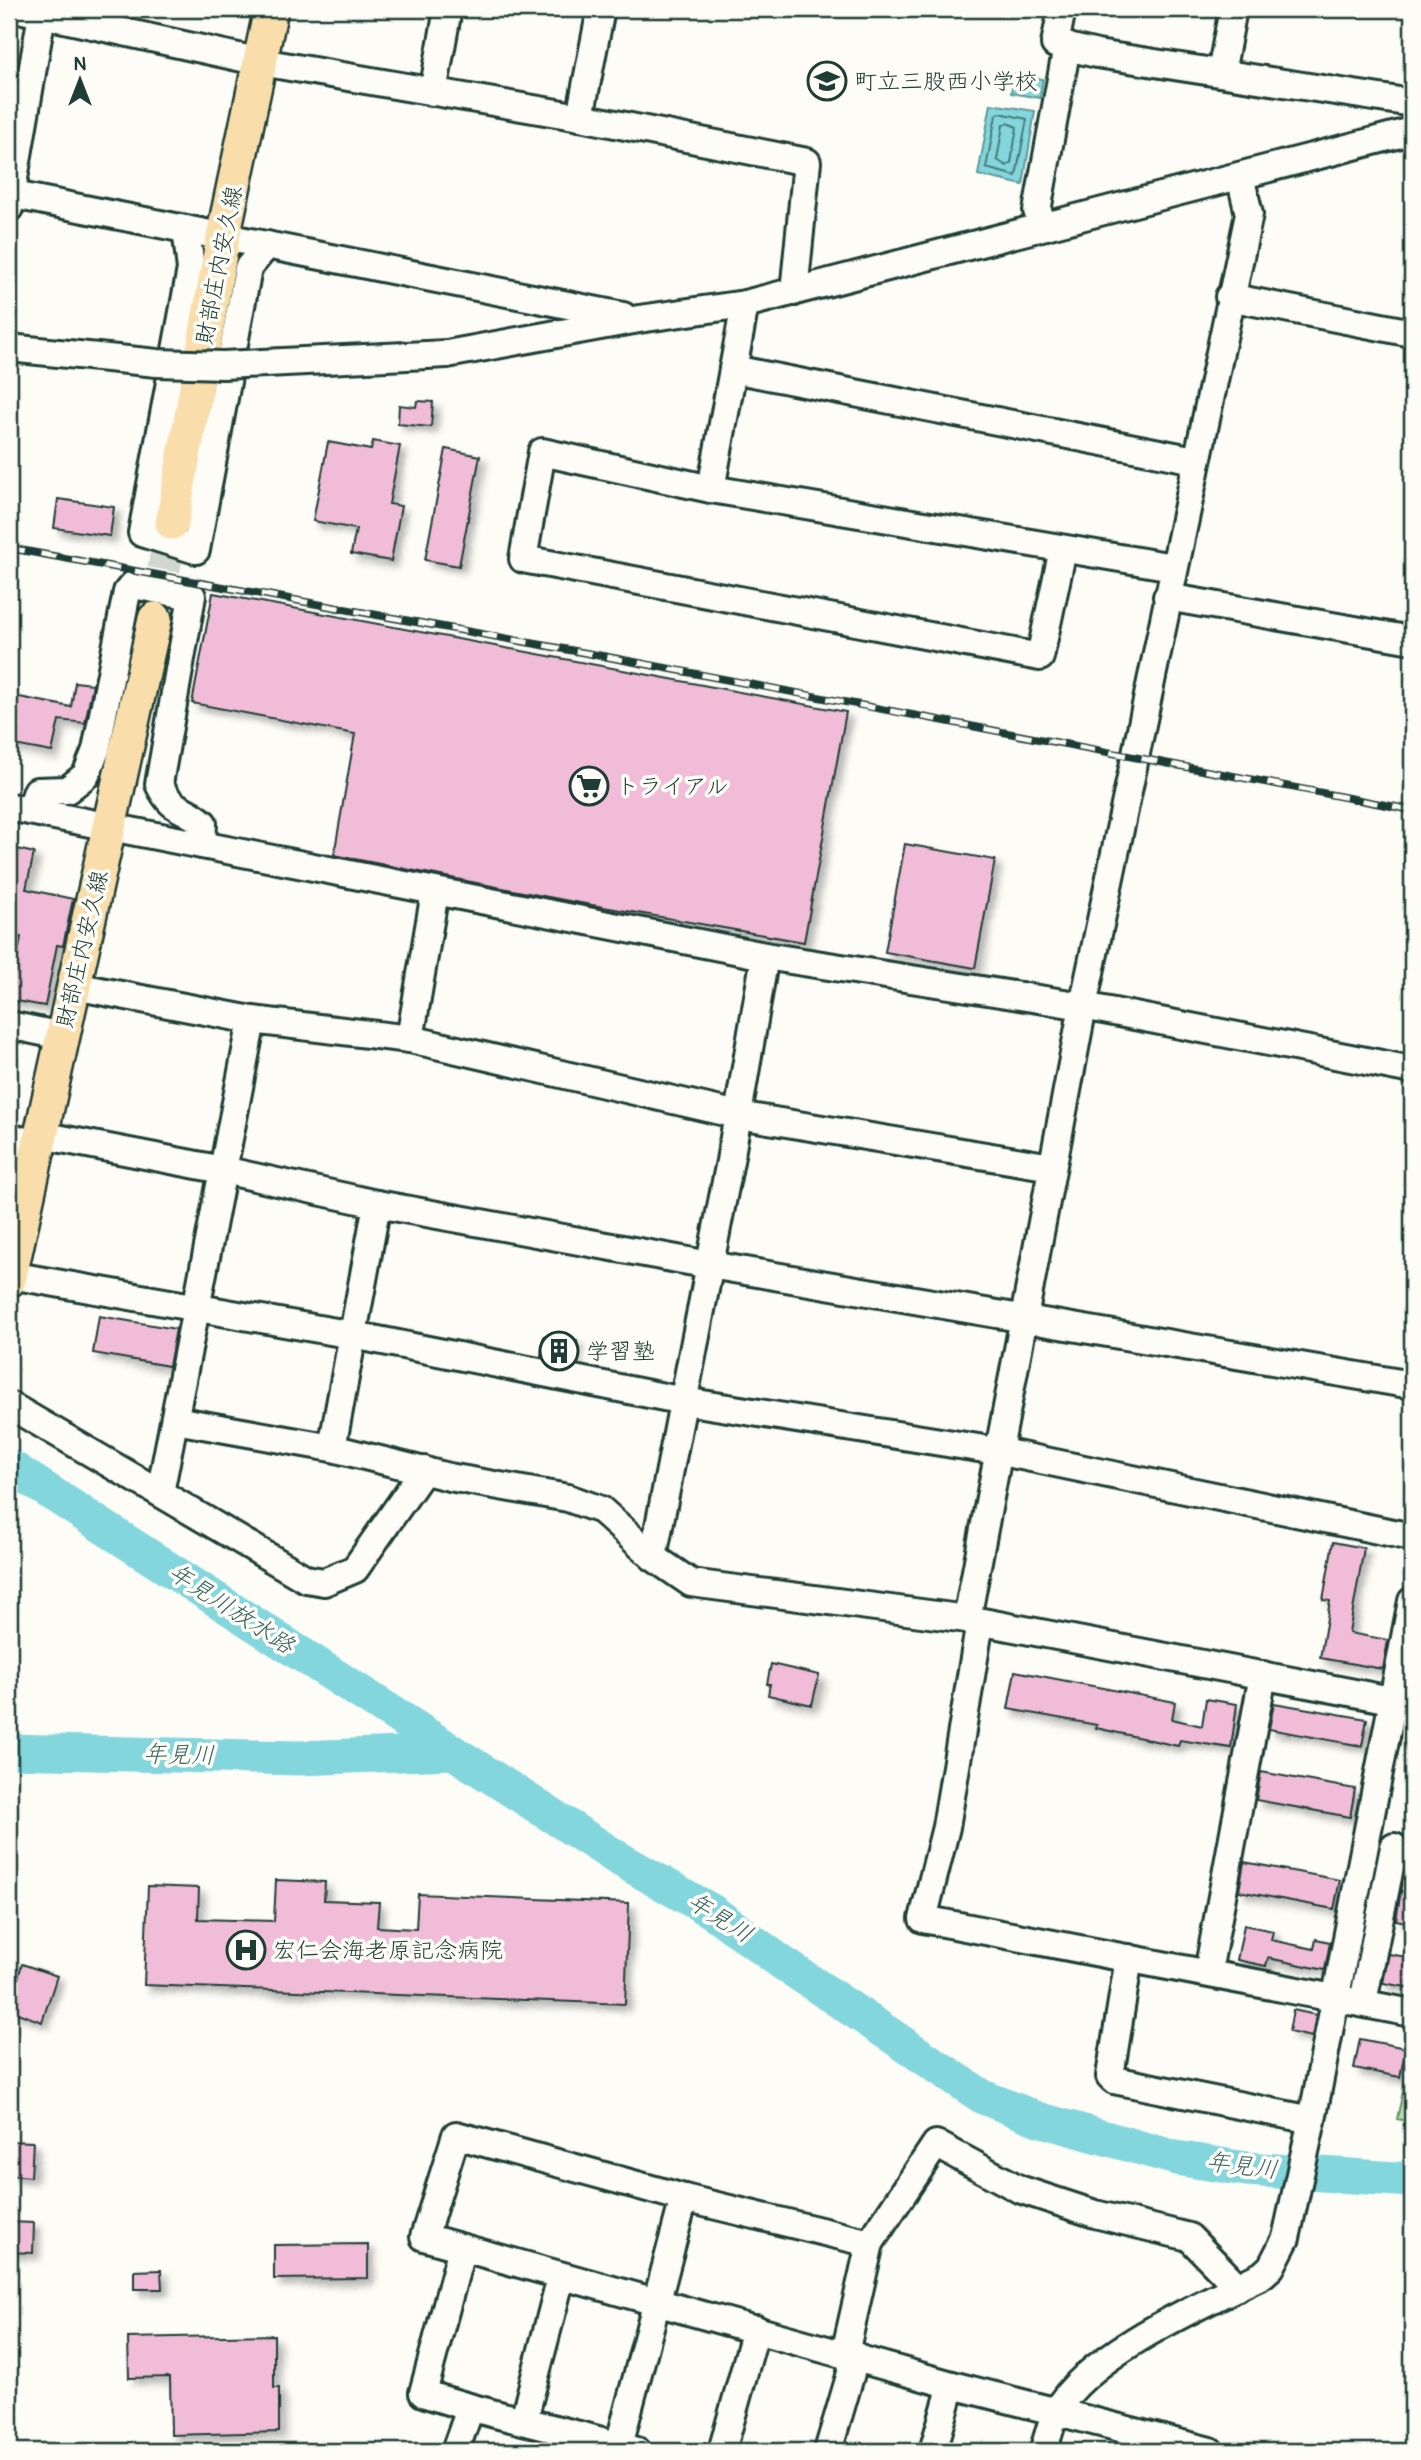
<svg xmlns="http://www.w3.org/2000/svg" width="1421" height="2460" font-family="Pangolin,'Klee One',sans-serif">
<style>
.green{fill:#b6e4a2;stroke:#6a906b;stroke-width:2}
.water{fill:#84d6dd;stroke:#5c9999;stroke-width:2}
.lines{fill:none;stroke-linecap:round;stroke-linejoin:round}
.shore{stroke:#477a78;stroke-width:2}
.river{stroke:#84d6dd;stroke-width:35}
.building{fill:#f1bcd8;stroke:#1f3d34;stroke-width:2;filter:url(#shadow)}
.major-tunnel{stroke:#d1d6d0;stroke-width:33;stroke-dasharray:33 17;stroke-linecap:butt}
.minor-casing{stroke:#1f3d34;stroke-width:32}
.major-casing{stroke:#1f3d34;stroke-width:38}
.minor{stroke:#fdfcf7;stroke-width:26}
.major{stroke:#f9deab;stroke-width:33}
.rail-casing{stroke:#1f3d34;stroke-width:8}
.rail{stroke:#fdfcf7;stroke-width:5;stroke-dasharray:16;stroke-linecap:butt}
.minor-bridge-casing{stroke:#1f3d34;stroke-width:32;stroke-linecap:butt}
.minor-bridge{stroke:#fdfcf7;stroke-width:26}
.labels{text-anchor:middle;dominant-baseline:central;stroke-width:7;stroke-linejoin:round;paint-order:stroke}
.poi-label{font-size:23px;fill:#1f3d34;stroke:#fdfcf7;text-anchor:start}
.street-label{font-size:23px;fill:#1f3d34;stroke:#fdfcf7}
.water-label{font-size:24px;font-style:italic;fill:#38635e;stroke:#fdfcf7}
</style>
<defs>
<filter id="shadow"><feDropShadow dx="6" dy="6" stdDeviation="3.5" flood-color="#0004"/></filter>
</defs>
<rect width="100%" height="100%" fill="#fdfcf7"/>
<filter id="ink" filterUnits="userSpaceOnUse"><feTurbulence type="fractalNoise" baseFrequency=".0143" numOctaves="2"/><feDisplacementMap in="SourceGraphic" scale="14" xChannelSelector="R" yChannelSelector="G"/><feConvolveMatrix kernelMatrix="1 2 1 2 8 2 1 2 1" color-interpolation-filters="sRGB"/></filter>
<g filter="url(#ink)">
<polygon class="green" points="1412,2050 1412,2122 1397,2119"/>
<g class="water">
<polygon points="1014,74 1043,79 1040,98 1011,93"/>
<polygon points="991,104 1035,111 1023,185 978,175"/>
</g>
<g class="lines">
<g class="shore">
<polygon points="1000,113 1027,119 1016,176 986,168 996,115"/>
<polygon points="1007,123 1017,127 1011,163 1007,166 997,160 1003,125"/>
</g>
<g class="river">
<polyline points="9,1466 616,1857 713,1912 781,1962 983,2097 1038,2119 1176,2158 1246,2169 1412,2180"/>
<polyline points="9,1751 300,1758 453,1752"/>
</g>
</g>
<g class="building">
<polygon points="417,401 433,402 431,427 398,424 399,405 416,407"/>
<polygon points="373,441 400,446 389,504 401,506 391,561 351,554 356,529 313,521 328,442 371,450"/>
<polygon points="446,449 480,456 459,566 425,560"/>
<polygon points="58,499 114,507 110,536 54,528"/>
<polygon points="213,593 846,712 804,942 569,901 334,855 355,734 192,703"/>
<polygon points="75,682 93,684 85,723 59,720 52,752 9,744 9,695 71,707"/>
<polygon points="905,844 995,860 975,968 885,952"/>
<polygon points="9,847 34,853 26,889 73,899 63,946 57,945 45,1006 10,1000 21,937 9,935"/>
<polygon points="99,1316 176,1329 169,1366 93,1353"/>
<polygon points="544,1336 577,1340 574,1363 541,1356"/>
<polygon points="1333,1542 1364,1548 1349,1633 1388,1640 1383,1669 1320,1658 1330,1601 1323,1600"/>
<polygon points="771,1664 819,1675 812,1705 768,1695 770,1684 767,1684"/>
<polygon points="1015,1671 1175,1702 1172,1719 1202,1726 1206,1699 1237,1704 1231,1748 1180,1740 1178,1746 1096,1728 1097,1725 1008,1709"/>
<polygon points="1274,1703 1367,1719 1362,1746 1269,1729"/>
<polygon points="1261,1772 1355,1789 1350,1817 1256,1800"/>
<polygon points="1244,1862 1340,1880 1334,1909 1239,1891"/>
<polygon points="276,1880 325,1882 324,1900 379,1902 377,1927 416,1929 418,1894 629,1903 625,2004 144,1985 148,1886 199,1888 198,1919 274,1921"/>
<polygon points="1401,1891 1412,1893 1412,1923 1396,1920"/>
<polygon points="1244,1925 1273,1931 1271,1940 1314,1949 1316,1939 1330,1942 1325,1970 1268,1958 1266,1966 1237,1960"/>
<polygon points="1389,1954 1412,1958 1412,1988 1383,1983"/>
<polygon points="22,1964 57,1976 42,2022 9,2010"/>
<polygon points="1293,2010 1316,2015 1312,2037 1289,2032"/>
<polygon points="1360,2039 1406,2048 1400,2077 1354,2068"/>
<polygon points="9,2141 33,2142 31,2177 9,2175"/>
<polygon points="9,2222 34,2223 33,2253 9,2252"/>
<polygon points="368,2244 368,2278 274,2279 274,2245"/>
<polygon points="161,2270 162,2289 134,2289 134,2271"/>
<polygon points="274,2335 274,2388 279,2388 279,2432 171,2435 170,2377 129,2378 128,2338"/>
</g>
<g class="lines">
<polyline class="major-tunnel" points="155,619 172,523"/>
<defs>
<g id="minor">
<polyline points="19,9 261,62 580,117 807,162 794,292"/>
<polyline points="1062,9 1055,44 1097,54 1412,103"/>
<polyline points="1221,73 1233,9"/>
<polyline points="433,92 448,9"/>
<polyline points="580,117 601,9"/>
<polyline points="9,194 623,316"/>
<polyline points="9,208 42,14"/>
<polyline points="1046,226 1037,211 1067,46"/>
<polyline points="186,229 191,269 142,533 196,550 248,268 267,245"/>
<polyline points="1229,297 1412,333"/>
<polyline points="447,354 639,319 745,304 1412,131"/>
<polyline points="733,369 1195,460"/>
<polyline points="711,489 745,304"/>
<polyline points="1063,549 1040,657 523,559 542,452 711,489 1173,567"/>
<polyline points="1167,597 1412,640"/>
<polyline points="9,807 765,956 1083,1006 1412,1070"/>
<path d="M30 811 37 791 67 790 86 775 96 750 127 592 133 585 192 596 159 784C173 813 182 805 203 823L202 845"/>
<polyline points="435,892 410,1039 252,1020 223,1170 377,1204 332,1448 449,1477 568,1498 601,1510 653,1557 691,1583 967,1619 1412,1704"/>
<polyline points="74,986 252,1020"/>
<polyline points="9,1025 62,1036"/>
<polyline points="410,1039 738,1115 1052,1167"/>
<polyline points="9,1138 39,1143"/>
<polyline points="377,1204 710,1265 1412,1385"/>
<polyline points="10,1275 353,1335 684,1401 997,1451 1412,1537"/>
<polyline points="9,1405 160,1493 223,1170 41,1135"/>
<polyline points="175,1420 332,1448"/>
<polyline points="160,1493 306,1579 324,1582 355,1569 424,1470"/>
<polyline points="653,1557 730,1161 765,956"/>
<polyline points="967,1619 1083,1006 1249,214 1240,176"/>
<polyline points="980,1622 946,1827 923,1919 1412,2013"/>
<polyline points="1129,1958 1110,2076 1114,2080 1312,2120"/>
<polyline points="1208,1972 1263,1675"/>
<polyline points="1363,2002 1394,1847"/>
<polyline points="870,2243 936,2144 1019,2189 1095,2214 1189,2237 1238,2287"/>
<path d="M462 2248 423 2393C493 2417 566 2429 637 2451"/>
<polyline points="845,2353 870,2243 684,2198 456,2135 424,2237 952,2385 1210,2451"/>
<polyline points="524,2419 561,2277"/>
<polyline points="619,2445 684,2198"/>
<polyline points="455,2451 470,2409"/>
<polyline points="722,2451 756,2329"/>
<polyline points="828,2451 856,2356"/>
<polyline points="933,2451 952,2385"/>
<path d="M1043 2451C1048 2438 1051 2422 1057 2410 1089 2353 1203 2304 1262 2275L1271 2267 1286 2238 1312 2120 1412 1601"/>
</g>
<g id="major">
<polyline points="172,523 223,237 271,9"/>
<polyline points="9,1280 155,619"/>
</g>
</defs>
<use href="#minor" class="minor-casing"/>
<use href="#major" class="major-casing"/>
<use href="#minor" class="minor"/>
<use href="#major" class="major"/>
<defs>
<polyline id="rail" points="9,548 608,657 1412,810"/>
</defs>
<use href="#rail" class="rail-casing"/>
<use href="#rail" class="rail"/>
<defs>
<polyline id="minor-bridge" points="9,348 157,363 223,365 447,354"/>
</defs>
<use href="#minor-bridge" class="minor-bridge-casing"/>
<use href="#minor-bridge" class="minor-bridge"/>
</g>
</g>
<defs>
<symbol id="school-ring" viewBox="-11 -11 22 22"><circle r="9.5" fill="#fdfcf7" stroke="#1f3d34" stroke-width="1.5"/><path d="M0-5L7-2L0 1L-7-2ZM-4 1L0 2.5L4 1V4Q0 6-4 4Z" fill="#1f3d34"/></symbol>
<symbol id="supermarket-ring" viewBox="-11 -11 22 22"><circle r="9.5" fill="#fdfcf7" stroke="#1f3d34" stroke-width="1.5"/><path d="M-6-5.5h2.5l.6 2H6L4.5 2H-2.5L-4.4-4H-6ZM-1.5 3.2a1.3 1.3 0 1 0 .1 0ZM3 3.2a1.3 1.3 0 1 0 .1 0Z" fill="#1f3d34"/></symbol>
<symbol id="building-ring" viewBox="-11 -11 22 22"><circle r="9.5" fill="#fdfcf7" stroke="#1f3d34" stroke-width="1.5"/><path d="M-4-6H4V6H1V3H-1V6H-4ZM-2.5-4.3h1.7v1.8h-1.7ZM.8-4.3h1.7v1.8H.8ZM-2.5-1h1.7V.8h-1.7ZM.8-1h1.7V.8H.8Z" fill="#1f3d34"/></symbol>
<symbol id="hospital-ring" viewBox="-11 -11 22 22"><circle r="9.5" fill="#fdfcf7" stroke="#1f3d34" stroke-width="1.5"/><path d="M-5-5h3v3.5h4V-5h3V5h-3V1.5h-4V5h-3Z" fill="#1f3d34"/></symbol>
</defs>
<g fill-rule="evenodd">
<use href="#school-ring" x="805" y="59" width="44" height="44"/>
<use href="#supermarket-ring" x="567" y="764" width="44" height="44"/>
<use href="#building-ring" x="537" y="1329" width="44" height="44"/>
<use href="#hospital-ring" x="224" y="1928" width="44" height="44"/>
</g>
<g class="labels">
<g class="poi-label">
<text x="854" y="81">町立三股西小学校</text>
<text x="616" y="786">トライアル</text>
<text x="586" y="1351">学習塾</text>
<text x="273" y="1950">宏仁会海老原記念病院</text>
</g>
<g class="street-label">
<text transform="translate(219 265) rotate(-79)">財部庄内安久線</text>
<text transform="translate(82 949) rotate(-77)">財部庄内安久線</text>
</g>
<g class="water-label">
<text transform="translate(231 1609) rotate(33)">年見川放水路</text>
<text transform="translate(179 1755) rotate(1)">年見川</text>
<text transform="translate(720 1918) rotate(32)">年見川</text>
<text transform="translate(1242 2166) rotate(7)">年見川</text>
</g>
</g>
<rect width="1421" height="2460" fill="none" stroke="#fdfcf7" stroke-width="35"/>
<rect x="18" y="18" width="1386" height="2425" fill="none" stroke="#1f3d34" stroke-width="2.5" filter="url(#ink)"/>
<g transform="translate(80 80)" stroke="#fdfcf7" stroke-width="5" paint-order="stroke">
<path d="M0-5L12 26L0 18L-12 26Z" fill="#1f3d34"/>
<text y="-10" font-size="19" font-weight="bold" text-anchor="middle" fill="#1f3d34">N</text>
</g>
</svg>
